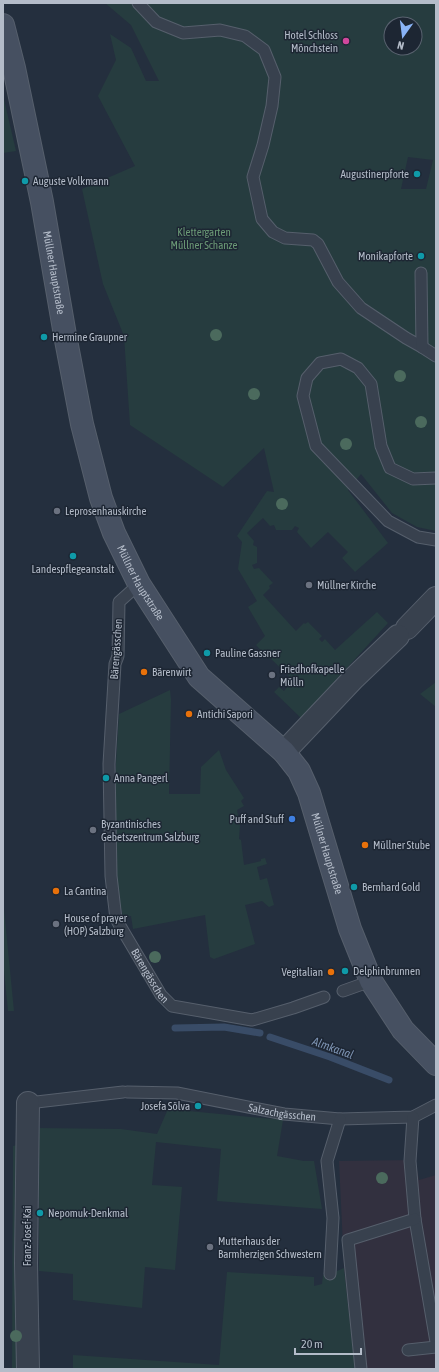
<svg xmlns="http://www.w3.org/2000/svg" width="439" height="1372" font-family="'Asap Condensed',sans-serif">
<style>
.medical{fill:#32303f}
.green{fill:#263c3f;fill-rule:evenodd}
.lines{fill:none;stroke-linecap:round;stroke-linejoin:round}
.stream{stroke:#394c67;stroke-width:7}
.lane-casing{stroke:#565f6c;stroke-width:13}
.street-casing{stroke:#565f6c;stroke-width:24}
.secondary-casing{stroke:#565f6c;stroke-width:24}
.lane{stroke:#38414e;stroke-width:11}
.street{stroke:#38414e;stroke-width:22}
.secondary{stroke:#465061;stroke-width:22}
.tree{fill:#4b6a5d}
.hotel-dot{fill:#d1479c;stroke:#1d2633;stroke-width:1.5}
.culture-dot{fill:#0f9aa8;stroke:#1d2633;stroke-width:1.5}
.worship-dot{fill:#6b7280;stroke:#1d2633;stroke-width:1.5}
.food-dot{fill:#e8710a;stroke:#1d2633;stroke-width:1.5}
.shop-dot{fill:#3f7fe0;stroke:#1d2633;stroke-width:1.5}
.labels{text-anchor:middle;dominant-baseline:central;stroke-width:3;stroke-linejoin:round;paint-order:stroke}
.poi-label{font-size:11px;fill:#b4bcc9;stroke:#1d2633;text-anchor:start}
.park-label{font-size:11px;fill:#6b9a76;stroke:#1d2633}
.street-label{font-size:11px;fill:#b4bcc9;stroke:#1d2633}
.water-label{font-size:12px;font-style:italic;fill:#7c92b1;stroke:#1d2633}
</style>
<rect width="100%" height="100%" fill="#242f3e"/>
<polygon class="medical" points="415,1160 419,1180 436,1175 436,1369 355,1369 344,1268 339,1161"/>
<g class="green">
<path d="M105 3H436V531L417 527 392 513 361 474 348 490 388 543 355 572 342 558 348 552 328 532 311 548 297 532 299 528 295 526 292 530H276L274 525 270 526 263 518 247 533 254 541 253 545 257 547V563L252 565 254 569 259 568 273 583 269 586 270 588 263 595 296 631 304 623 305 624 308 622 322 636 319 639 322 642 325 639 335 650 377 612 388 623 301 718 274 692 279 687 284 691 289 685 285 681 289 676 270 658 269 659 256 645 265 636 248 607 257 601 238 569 242 542 237 536 267 491 274 492 264 448 223 487 130 425 124 336 103 284 82 189 135 166 98 96 116 60 110 34 131 48 146 81H159L131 25ZM391 24H415V48H391ZM408 157 433 160 426 189H401Z"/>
<polygon points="3,95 16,151 3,153"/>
<polygon points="436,682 436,707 420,694"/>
<polygon points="170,690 171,700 169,794 200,794 201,767 219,750 226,770 244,798 241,801 244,806 237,810 240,824 239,839 241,840 244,865 261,861 261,859 265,858 267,864 257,867 260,880 267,878 274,905 269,907 262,901 245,905 255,944 214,959 210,957 205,915 133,929 131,916 123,917 115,876 116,763 119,714"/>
<polygon points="3,899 14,1011 8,1011 3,961"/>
<polygon points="168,1109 283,1120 277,1156 304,1161 314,1161 322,1209 217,1201 221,1149 156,1142 152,1185 182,1187 175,1270 145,1267 142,1308 73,1300 73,1274 39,1271 39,1205 37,1128 121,1129 157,1134"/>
<polygon points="17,1145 20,1369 12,1369 13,1146"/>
<polygon points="344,1268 355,1369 73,1369 73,1355 219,1365 227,1272 314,1277 314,1286 322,1284 323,1275 330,1274"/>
</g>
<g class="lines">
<g class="stream">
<polyline points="175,1028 224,1027 260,1033"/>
<polyline points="270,1037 330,1057 389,1080"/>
</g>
<defs>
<g id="lane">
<polyline points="138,3 156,22 183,33 220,30 245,36 264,50 275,77 272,106 263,145 253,177 262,219 273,232 285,238 313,240 318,244 338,282 361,308 406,338 422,347 436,356"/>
<polyline points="421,273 422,347"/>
<polyline points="436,478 413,479 390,468 381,446 371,384 358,368 341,359 320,363 307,378 303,396 316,446 388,521 418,537 436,540"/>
<path id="s1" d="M139 584 119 602 118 656 115 664 109 764 111 876 116 919 161 995 172 1006 252 1020 293 1008 324 997"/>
<polyline points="343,991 371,981"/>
<path id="s2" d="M127 1092 177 1093 284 1114 340 1119 413 1117 436 1105"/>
<polyline points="28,1103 123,1092"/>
<polyline points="413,1117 410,1161 415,1219 436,1342"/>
<polyline points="330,1274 333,1218 327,1161 340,1119"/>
<polyline points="408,1350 436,1347"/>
<polyline points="361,1369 348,1240 415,1219"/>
</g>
<g id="street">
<polyline points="407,628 436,598"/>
<polyline points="284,752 354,678 398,636"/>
<polyline points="28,1103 26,1263 28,1369"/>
</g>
<g id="secondary">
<path id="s3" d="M3 25 14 68 42 202 65 335 82 424 101 498 114 533 139 584 199 677 284 752 299 771 309 793 350 929 371 981 403 1030 436 1064"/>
</g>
</defs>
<use href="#lane" class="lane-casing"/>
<use href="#street" class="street-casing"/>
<use href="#secondary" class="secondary-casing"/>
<use href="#lane" class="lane"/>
<use href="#street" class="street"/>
<use href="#secondary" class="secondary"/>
</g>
<g class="tree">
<circle cx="216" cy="335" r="6"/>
<circle cx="400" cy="376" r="6"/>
<circle cx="254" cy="394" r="6"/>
<circle cx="421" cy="422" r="6"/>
<circle cx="346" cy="444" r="6"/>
<circle cx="282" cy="504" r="6"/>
<circle cx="155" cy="957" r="6"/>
<circle cx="382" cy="1178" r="6"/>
<circle cx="16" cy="1336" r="6"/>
</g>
<circle class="hotel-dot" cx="346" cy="41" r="4"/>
<g class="culture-dot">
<circle cx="417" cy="174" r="4"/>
<circle cx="25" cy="181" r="4"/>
<circle cx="421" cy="256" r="4"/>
<circle cx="44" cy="337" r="4"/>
<circle cx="73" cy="556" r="4"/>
<circle cx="207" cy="653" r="4"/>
<circle cx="106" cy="778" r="4"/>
<circle cx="354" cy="887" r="4"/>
<circle cx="345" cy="971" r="4"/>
<circle cx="198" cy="1106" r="4"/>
<circle cx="40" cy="1213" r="4"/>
</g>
<g class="worship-dot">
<circle cx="57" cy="511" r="4"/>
<circle cx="309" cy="585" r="4"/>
<circle cx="272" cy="675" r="4"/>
<circle cx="93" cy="830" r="4"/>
<circle cx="56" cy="924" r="4"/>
<circle cx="210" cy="1247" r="4"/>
</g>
<g class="food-dot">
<circle cx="144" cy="672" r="4"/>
<circle cx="189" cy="714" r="4"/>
<circle cx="365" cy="845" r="4"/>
<circle cx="56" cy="891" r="4"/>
<circle cx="331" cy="972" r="4"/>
</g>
<circle class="shop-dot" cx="292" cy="819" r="4"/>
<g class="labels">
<g class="poi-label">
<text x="338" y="35" text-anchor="end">Hotel Schloss<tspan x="338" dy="13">Mönchstein</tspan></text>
<text x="409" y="174" text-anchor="end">Augustinerpforte</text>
<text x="33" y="181">Auguste Volkmann</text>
<text x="413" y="256" text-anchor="end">Monikapforte</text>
<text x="52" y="337">Hermine Graupner</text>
<text x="65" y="511">Leprosenhauskirche</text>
<text x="73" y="569" text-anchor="middle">Landespflegeanstalt</text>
<text x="317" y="585">Müllner Kirche</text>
<text x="215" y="653">Pauline Gassner</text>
<text x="280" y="669">Friedhofkapelle<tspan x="280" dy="13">Mülln</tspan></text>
<text x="152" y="672">Bärenwirt</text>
<text x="197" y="714">Antichi Sapori</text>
<text x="114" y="778">Anna Pangerl</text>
<text x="284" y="819" text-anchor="end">Puff and Stuff</text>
<text x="101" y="824">Byzantinisches<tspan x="101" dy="13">Gebetszentrum Salzburg</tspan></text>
<text x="373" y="845">Müllner Stube</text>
<text x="362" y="887">Bernhard Gold</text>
<text x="64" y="891">La Cantina</text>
<text x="64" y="918">House of prayer<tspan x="64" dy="13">(HOP) Salzburg</tspan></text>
<text x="353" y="971">Delphinbrunnen</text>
<text x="323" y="972" text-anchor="end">Vegitalian</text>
<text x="190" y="1106" text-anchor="end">Josefa Sölva</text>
<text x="48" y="1213">Nepomuk-Denkmal</text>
<text x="218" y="1241">Mutterhaus der<tspan x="218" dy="13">Barmherzigen Schwestern</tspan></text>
</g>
<g class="park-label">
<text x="204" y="232">Klettergarten<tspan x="204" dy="13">Müllner Schanze</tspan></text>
</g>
<g class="street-label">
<text stroke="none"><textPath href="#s3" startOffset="253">Müllner Hauptstraße</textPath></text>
<text stroke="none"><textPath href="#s3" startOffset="577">Müllner Hauptstraße</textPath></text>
<text transform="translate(116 649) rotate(-86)">Bärengässchen</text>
<text stroke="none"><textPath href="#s3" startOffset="913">Müllner Hauptstraße</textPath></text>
<text stroke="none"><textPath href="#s1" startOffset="411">Bärengässchen</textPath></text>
<text stroke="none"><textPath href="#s2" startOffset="157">Salzachgässchen</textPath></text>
<text transform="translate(27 1236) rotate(-90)">Franz-Josef-Kai</text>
</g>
<g class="water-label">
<text transform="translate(333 1048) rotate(20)">Almkanal</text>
</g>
</g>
<rect width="439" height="1372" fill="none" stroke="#b4bcc9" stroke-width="8"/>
<g transform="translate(403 36) rotate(194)"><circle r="19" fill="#1d2633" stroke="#59626f"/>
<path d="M0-3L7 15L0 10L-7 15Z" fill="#8ab4f8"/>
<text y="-6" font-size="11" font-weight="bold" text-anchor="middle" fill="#b4bcc9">N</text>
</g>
<path d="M295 1348v6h66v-6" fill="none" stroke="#b4bcc9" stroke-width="2"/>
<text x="301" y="1348" font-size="12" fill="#b4bcc9" stroke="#1d2633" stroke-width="3" paint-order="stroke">20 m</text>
</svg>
